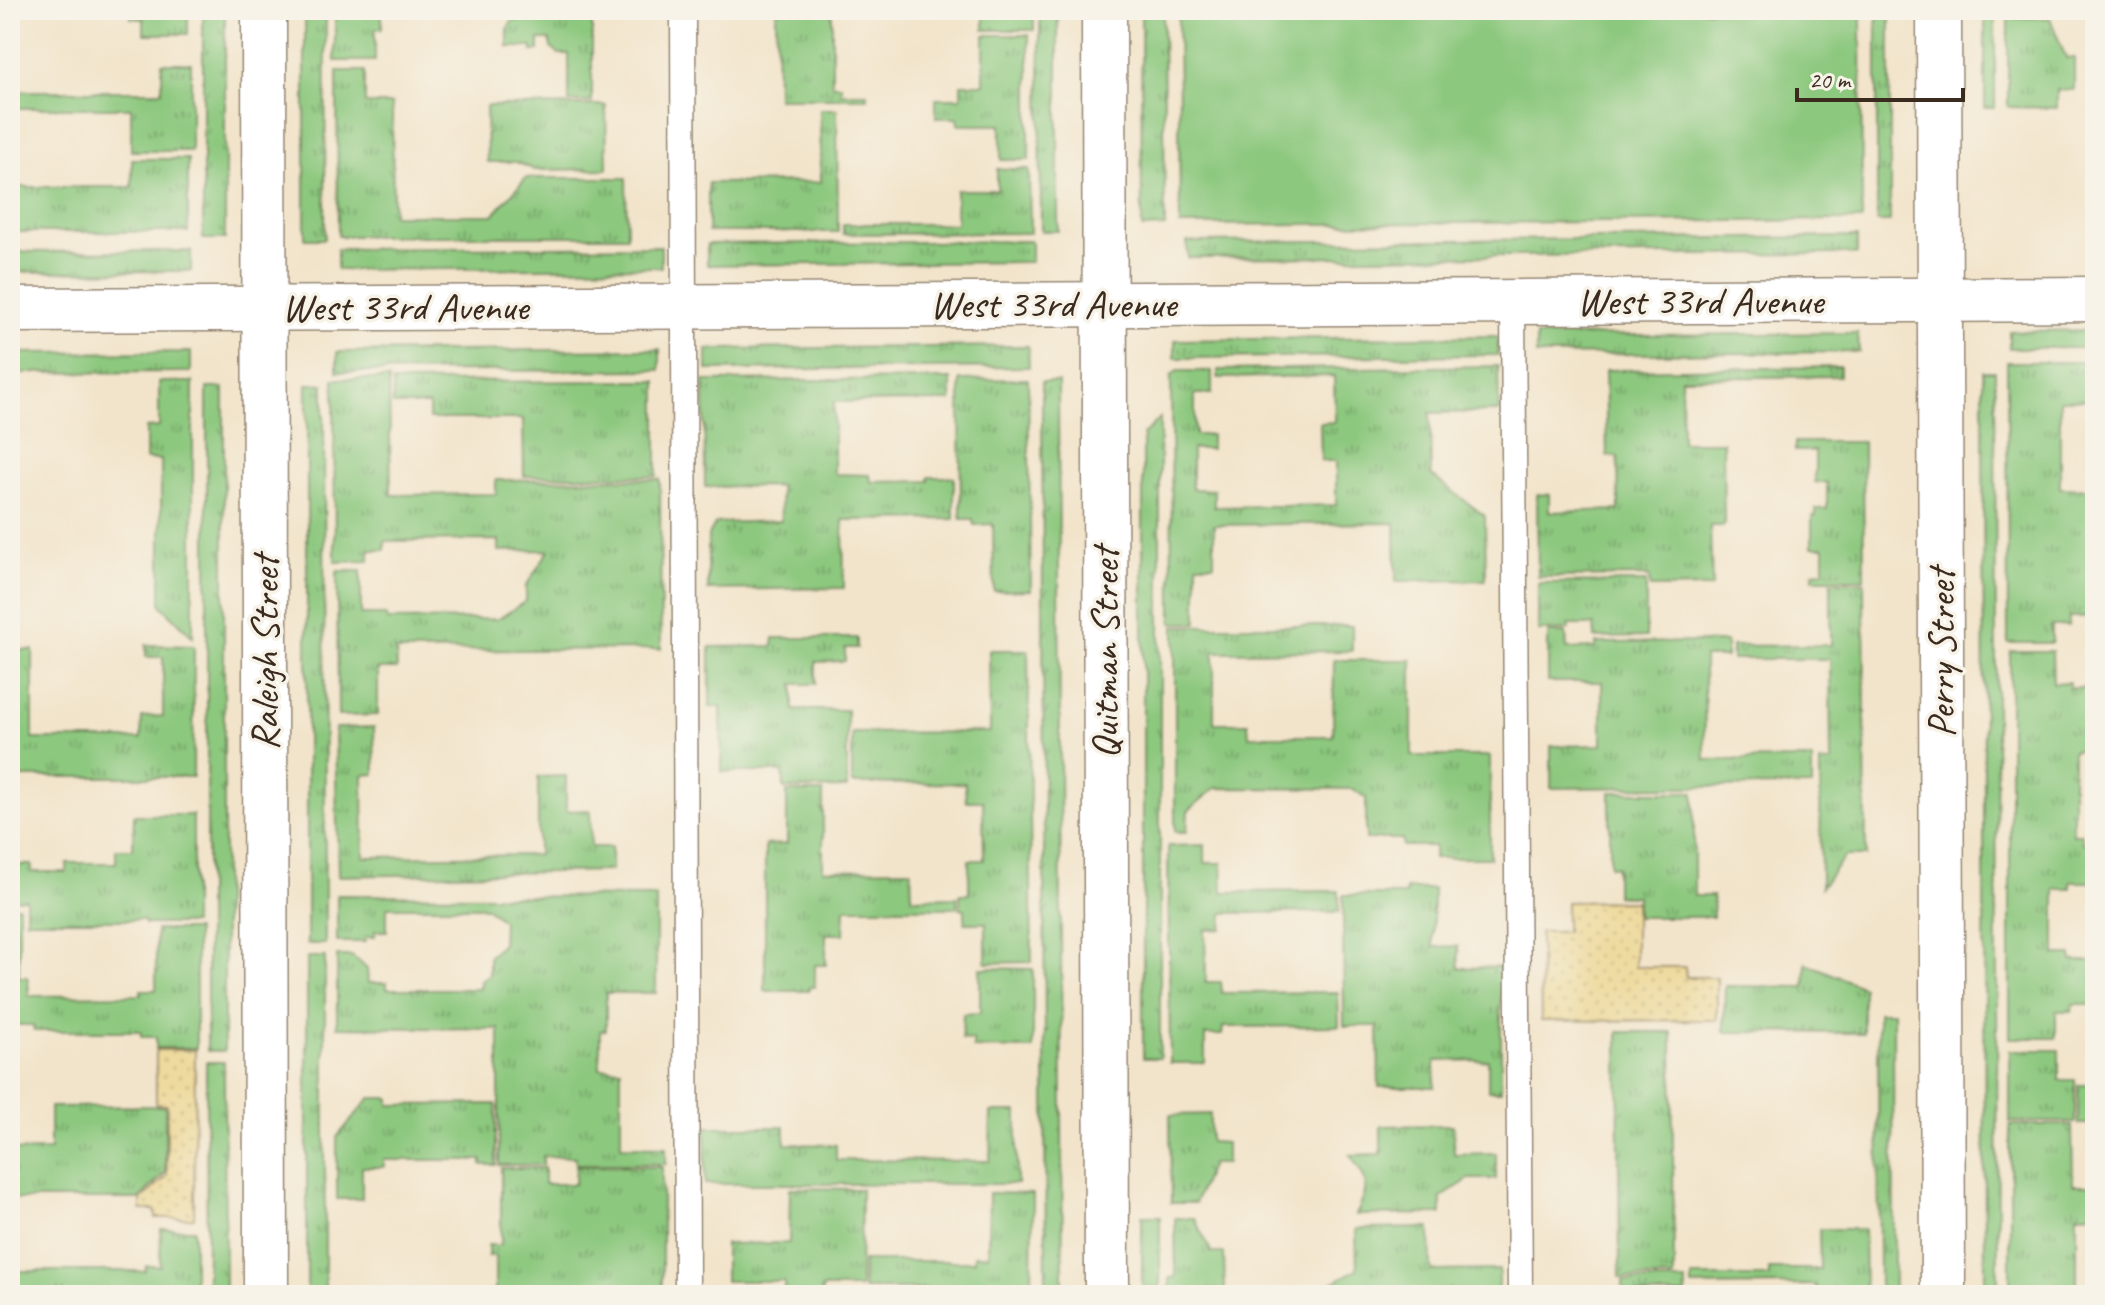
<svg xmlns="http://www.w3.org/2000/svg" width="2105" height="1305" font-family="Caveat,sans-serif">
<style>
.grass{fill:url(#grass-tufts);stroke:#64794e;stroke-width:2}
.sand{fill:url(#sand-dots);stroke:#94825e;stroke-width:2}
.pitch{fill:#8cc87e;stroke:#64794e;stroke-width:2}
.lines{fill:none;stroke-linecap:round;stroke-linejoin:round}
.lane-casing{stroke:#968774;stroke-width:27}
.street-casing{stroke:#968774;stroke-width:47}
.lane{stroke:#fff;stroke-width:24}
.street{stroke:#fff;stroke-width:44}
.labels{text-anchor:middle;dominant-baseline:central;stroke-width:7;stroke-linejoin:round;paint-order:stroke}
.street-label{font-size:40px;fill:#3b2a1e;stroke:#f7f3e8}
</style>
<defs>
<pattern id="grass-tufts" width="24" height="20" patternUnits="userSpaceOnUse" patternTransform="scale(2)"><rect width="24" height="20" fill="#8cc87e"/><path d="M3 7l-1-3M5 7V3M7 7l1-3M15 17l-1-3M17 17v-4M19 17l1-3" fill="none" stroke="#74a367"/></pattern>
<pattern id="sand-dots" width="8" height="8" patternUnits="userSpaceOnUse" patternTransform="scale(2)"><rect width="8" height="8" fill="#eeda9e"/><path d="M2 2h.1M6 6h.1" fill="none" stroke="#cdbb88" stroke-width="1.8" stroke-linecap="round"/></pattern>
</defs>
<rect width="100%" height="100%" fill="#f7f3e8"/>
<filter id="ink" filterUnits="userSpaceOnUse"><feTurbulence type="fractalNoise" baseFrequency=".0125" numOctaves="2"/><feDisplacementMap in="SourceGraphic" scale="16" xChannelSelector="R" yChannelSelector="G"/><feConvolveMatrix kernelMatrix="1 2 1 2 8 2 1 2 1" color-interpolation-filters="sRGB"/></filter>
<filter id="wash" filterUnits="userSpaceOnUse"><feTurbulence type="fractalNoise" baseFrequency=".006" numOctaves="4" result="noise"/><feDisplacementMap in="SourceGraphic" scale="32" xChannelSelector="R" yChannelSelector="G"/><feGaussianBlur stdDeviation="1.8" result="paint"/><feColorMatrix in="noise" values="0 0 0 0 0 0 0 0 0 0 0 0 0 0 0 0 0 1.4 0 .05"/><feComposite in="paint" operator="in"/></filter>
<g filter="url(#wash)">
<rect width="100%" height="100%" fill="#f2e4ca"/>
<g class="grass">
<polygon points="131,10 188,10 188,34 144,34 144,19 131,18"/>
<rect x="203" y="10" width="22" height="229"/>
<polygon points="305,10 326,10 325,239 305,239"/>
<polygon points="335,10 382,10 382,29 375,29 375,61 335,61"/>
<polygon points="776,10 832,10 832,85 841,85 841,93 867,93 867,98 777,98"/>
<rect x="984" y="10" width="50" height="20"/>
<polygon points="1040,10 1058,10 1058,231 1041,231"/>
<polygon points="1141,10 1163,10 1165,227 1142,228"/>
<rect x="1877" y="10" width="13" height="212"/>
<rect x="1985" y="10" width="10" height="98"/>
<polygon points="2008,18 2050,18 2066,58 2074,58 2074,90 2057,90 2057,108 2008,107"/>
<polygon points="513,20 592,20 592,102 569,102 569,54 559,54 551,48 550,40 539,40 539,51 532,51 532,47 508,47 508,27"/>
<polygon points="984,35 1029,35 1029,160 1001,160 1001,125 959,125 958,118 936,118 936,98 961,98 961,84 984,84"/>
<polygon points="162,63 191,63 191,151 131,151 131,108 12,108 10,113 10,91 162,91"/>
<polygon points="337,71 365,71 365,104 392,104 393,215 493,215 526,178 626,178 627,236 338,236"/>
<polygon points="606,105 607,169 535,170 516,162 487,162 486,106"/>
<polygon points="820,109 837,109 838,232 708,232 708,183 821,182"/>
<polygon points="132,159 188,159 188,232 10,232 10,187 132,187"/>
<polygon points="997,169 1029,169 1030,233 843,234 843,224 956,224 956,190 997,190"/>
<polygon points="1857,237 1857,254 1188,258 1187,242"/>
<polygon points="1031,241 1031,262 707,265 707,244"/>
<polygon points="661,246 661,267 337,270 337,249"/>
<polygon points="191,251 191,271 10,272 10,252"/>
<polygon points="2095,330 2095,348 2009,348 2009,331"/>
<polygon points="1858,333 1859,352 1536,355 1536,336"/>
<polygon points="1498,336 1498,355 1175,358 1175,340"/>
<polygon points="1028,346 1029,367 707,370 707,349"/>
<polygon points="660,349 660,370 337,372 337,352"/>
<polygon points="191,352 191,372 10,373 10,353"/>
<polygon points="2007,362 2095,362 2095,399 2060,400 2060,488 2095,489 2095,617 2069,617 2068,626 2052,626 2052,643 2008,643"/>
<polygon points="1498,366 1499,412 1430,413 1431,475 1485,516 1486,580 1396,581 1395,523 1214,525 1214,564 1197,564 1197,623 1172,623 1171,376 1177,371 1212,371 1212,394 1195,394 1195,435 1211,435 1211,449 1192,449 1192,489 1214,490 1214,507 1336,505 1336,461 1321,461 1320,423 1335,422 1334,376 1218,378 1218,370"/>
<polygon points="1840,367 1840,376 1681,378 1682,442 1723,442 1724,526 1710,526 1712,587 1650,588 1649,576 1538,577 1537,495 1549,494 1549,512 1619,510 1618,457 1607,456 1605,370"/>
<polygon points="1983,371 1995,371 1998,1295 1985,1295"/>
<polygon points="334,379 389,379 391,495 496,494 496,480 660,479 661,649 396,651 397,669 378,669 378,715 338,716 337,571 361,571 361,615 386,615 387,620 498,619 526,601 526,586 549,550 499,551 499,540 385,541 385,550 369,550 369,561 335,562"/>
<polygon points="951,379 951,401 834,402 834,474 870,475 871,482 929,481 929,477 954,477 954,519 843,520 844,588 708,590 708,535 716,523 781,521 780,486 705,487 704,381"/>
<polygon points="1028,379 1031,590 994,591 993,524 974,525 973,519 961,519 960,380"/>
<polygon points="657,381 657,476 524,476 523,419 429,419 429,405 393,405 393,382"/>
<polygon points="159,382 193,382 193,637 161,605 161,460 146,459 146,428 159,427"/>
<polygon points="1042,382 1058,382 1063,1295 1046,1295"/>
<polygon points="307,384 324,384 325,944 307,944"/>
<rect x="207" y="388" width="17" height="663"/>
<polygon points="1160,418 1160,1058 1143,1058 1143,435"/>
<polygon points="1795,442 1863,442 1864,579 1813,579 1813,572 1824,571 1824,547 1812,547 1812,516 1816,516 1816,509 1827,509 1827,483 1815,482 1815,451 1795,451"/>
<polygon points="1646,582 1646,637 1595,638 1594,625 1569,625 1569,630 1538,631 1538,583"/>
<polygon points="1831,582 1864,582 1866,856 1845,856 1821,887 1820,763 1831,763 1830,659 1732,659 1732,646 1831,645"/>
<polygon points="1175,626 1352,626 1352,651 1214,652 1214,723 1248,723 1249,736 1333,736 1334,660 1412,660 1412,756 1490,756 1490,858 1434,858 1434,846 1403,846 1402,839 1366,839 1366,798 1353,789 1215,788 1188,811 1187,832 1175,832"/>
<polygon points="1548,633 1566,633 1567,649 1596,648 1596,643 1726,642 1726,657 1704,657 1705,760 1812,759 1812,786 1551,788 1551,746 1602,745 1602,682 1548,682"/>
<polygon points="774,638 857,638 857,648 845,648 845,661 816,662 816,684 794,684 794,710 847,710 847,788 784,789 783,772 722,772 721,707 710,707 710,647 773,646"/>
<polygon points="146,645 194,646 193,777 10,777 10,650 33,650 33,739 141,739 142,717 163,716 163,657 146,657"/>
<polygon points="989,650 1028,650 1032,962 986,963 986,923 965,923 965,909 960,908 960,894 969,894 969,860 984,860 983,801 966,801 965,783 852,784 852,733 990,732"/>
<polygon points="2010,651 2052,651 2053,683 2069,682 2069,688 2095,688 2095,749 2073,750 2073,834 2082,834 2082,843 2095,844 2095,882 2071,882 2071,889 2055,889 2055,955 2072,955 2072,961 2095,961 2095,1004 2073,1004 2072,1011 2056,1011 2056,1038 2010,1038"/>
<polygon points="374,727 375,774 363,775 364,857 538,855 538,777 566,776 566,811 590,810 591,847 611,847 611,871 338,876 335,728"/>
<polygon points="787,792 823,792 823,870 911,869 912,898 957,897 957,908 845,908 844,934 826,934 826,965 815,965 815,987 809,987 809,991 765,991 765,845 787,844"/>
<polygon points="1610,792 1694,792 1694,896 1713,896 1713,917 1637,917 1637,896 1616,896 1616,866 1610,866"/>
<polygon points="134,815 193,815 193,924 145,924 144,920 26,920 26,899 10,899 10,865 32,865 32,872 67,872 67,863 116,863 116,849 133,849"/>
<polygon points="1205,845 1205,863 1222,863 1223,892 1339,891 1339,912 1223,913 1222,929 1205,930 1206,982 1221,982 1222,993 1338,992 1339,1026 1223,1027 1222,1035 1205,1035 1205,1063 1170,1063 1168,846"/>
<polygon points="1406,889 1433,889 1433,947 1458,946 1459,968 1501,967 1501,1091 1488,1091 1488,1060 1435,1061 1435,1087 1379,1087 1378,1026 1344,1026 1343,895 1405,895"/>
<polygon points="337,895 656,897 656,993 606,993 606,1030 600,1031 600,1068 621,1069 621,1146 666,1147 666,1164 576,1164 575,1157 543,1156 543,1165 499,1165 499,1029 337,1027 337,956 352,956 367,969 368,983 387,983 387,989 480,989 481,981 489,975 489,956 502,944 503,921 486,907 387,907 387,931 375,931 375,937 365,937 365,942 337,942"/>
<polygon points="10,906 19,906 19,977 28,977 29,996 141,995 141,990 156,990 156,930 196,930 196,1048 156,1048 156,1037 141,1037 141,1031 34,1031 33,1025 10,1025"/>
<rect x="307" y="957" width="18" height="338"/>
<polygon points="1806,963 1863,987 1863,1033 1724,1032 1725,986 1805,987"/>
<polygon points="980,968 1033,969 1033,1049 973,1048 973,1040 962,1039 963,1014 980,1013"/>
<polygon points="1878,1012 1893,1012 1894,1295 1879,1295"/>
<polygon points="1618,1032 1672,1032 1674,1278 1620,1278"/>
<polygon points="2010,1050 2059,1050 2059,1080 2075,1080 2075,1122 2010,1122"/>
<polygon points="224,1062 225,1295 207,1295 206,1062"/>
<rect x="2078" y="1085" width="17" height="39"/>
<polygon points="370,1098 390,1098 390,1105 496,1104 496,1165 482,1165 482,1160 384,1160 384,1167 362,1167 362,1199 337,1199 337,1137"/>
<polygon points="165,1106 165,1173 139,1199 10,1199 10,1151 50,1150 50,1107"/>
<polygon points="991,1112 1017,1112 1017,1184 705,1184 706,1127 785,1127 785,1144 836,1145 836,1160 990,1161"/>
<polygon points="1210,1114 1210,1142 1226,1143 1226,1164 1211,1164 1195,1203 1171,1203 1170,1115"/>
<path d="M1453 1125 1454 1154 1496 1153V1179H1469L1441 1198V1214L1356 1215C1371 1186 1368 1181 1350 1155L1381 1154V1126Z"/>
<polygon points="2010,1125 2072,1125 2073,1185 2095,1185 2095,1213 2077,1214 2077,1295 2010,1295"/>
<polygon points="576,1166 662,1167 662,1295 495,1295 495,1256 488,1256 488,1245 501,1245 501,1168 544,1168 544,1184 575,1184"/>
<polygon points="790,1188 861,1189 860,1288 822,1288 822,1295 784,1295 784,1281 725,1281 725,1244 789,1243"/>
<polygon points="989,1193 1033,1194 1032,1295 966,1295 966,1289 863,1289 863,1261 974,1261 974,1255 988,1255"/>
<rect x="1142" y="1216" width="18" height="79"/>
<polygon points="1175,1218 1194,1218 1212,1253 1224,1253 1225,1295 1170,1295 1170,1278 1176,1277"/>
<polygon points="1430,1228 1431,1271 1499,1270 1499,1295 1332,1295 1332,1283 1357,1269 1356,1229"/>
<polygon points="161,1229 194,1229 194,1295 13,1295 14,1271 145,1271 146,1266 160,1266"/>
<polygon points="1819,1229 1864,1229 1865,1295 1816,1295 1816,1285 1692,1286 1692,1277 1769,1277 1769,1269 1820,1269"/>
<rect x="1623" y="1281" width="63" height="14"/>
</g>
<g class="sand">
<polygon points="1635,901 1635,967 1685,967 1686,977 1717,977 1717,1020 1541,1021 1540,932 1566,932 1566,902"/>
<polygon points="156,1050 195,1050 194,1218 156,1218 155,1210 141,1210 141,1200 167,1176 167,1105 156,1104"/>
</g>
<polygon class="pitch" points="1178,10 1861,10 1862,220 1180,225"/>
</g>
<g filter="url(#ink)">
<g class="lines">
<defs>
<g id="lane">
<polyline points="683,10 687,1295"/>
<polyline points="1513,302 1520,1295"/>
</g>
<g id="street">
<polyline points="264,10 266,1295"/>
<polyline points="1104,10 1107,1295"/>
<polyline points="1939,10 1943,1295"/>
<polyline points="10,310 2095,299"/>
</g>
</defs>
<use href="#lane" class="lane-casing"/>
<use href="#street" class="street-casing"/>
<use href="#lane" class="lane"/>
<use href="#street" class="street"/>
</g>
</g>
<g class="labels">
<g class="street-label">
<text x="1700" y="301">West 33rd Avenue</text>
<text x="1053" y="304">West 33rd Avenue</text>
<text x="405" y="307">West 33rd Avenue</text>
<text transform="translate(265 653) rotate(-90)">Raleigh Street</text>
<text transform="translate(1105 653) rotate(-90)">Quitman Street</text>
<text transform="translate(1941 653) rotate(-90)">Perry Street</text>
</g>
</g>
<rect width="2105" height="1305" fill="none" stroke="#f7f3e8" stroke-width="40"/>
<path d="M1797 88v12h166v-12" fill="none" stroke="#3b2a1e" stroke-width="4"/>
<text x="1809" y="88" font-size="24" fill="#3b2a1e" stroke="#f7f3e8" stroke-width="6" paint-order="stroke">20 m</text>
</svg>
